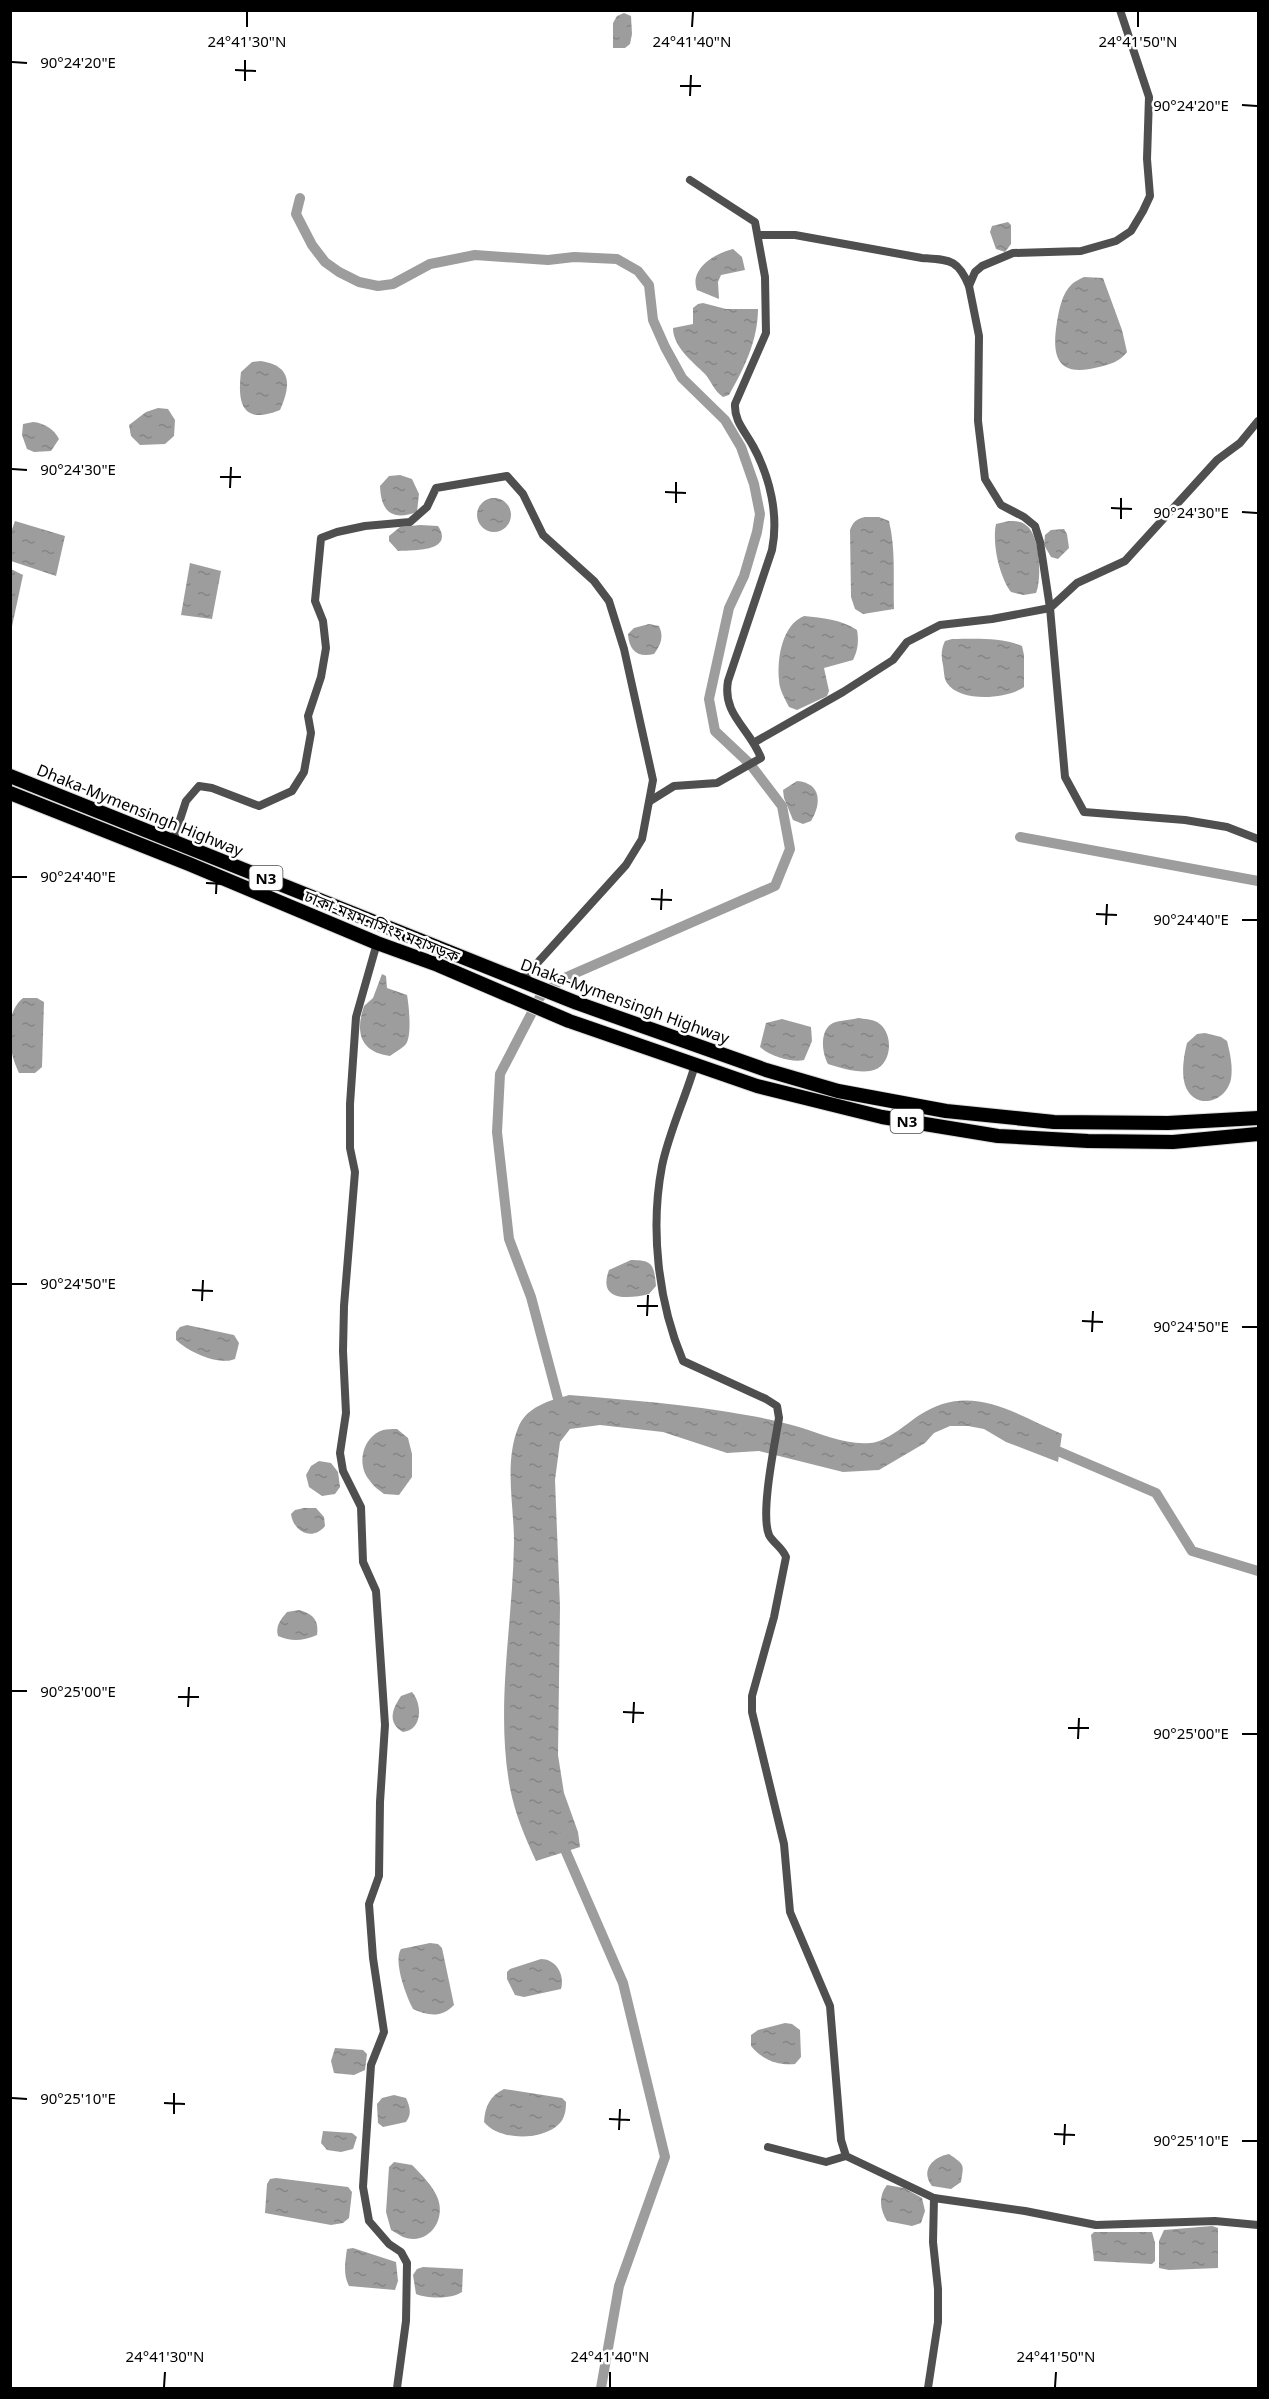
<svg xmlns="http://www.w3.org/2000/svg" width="1269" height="2399" font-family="'Noto Sans','Noto Sans Bengali',sans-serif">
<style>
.water{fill:url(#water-ripples)}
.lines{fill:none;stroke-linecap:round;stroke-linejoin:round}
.canal{stroke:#9d9d9d;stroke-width:10}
.highway-casing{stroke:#dbdbdb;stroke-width:16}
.street{stroke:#4f4f4f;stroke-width:8}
.highway{stroke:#000;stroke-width:14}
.ticks{fill:none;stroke:#000;stroke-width:2}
.labels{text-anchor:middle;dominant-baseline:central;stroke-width:5;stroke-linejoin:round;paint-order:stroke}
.shield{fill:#fff;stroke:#4c4c4c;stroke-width:1.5}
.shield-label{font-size:15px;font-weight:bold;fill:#000}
.street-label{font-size:16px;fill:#000;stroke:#fff}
.ticks-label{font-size:15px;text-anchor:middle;fill:#000;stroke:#fff;stroke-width:5;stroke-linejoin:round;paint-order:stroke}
</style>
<defs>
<pattern id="water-ripples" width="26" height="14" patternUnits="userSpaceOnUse" patternTransform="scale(1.5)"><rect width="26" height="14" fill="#9d9d9d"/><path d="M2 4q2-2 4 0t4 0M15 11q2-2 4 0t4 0" fill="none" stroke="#858585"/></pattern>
</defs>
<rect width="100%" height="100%" fill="#fff"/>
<g class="water">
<polygon points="624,13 631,16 632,34 630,44 625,48 613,48 613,23 617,16"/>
<polygon points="1008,222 1011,225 1011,244 1005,252 996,249 990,232 992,226"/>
<path d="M733 249 742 257 745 270 721 275 718 282 719 299 697 290C689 269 715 253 733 249Z"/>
<path d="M1084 277 1103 278 1122 330 1127 352C1119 362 1111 364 1099 367 1058 378 1051 358 1057 322 1059 310 1062 293 1072 284 1075 281 1080 279 1084 277Z"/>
<path d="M703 303 726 309H758C758 340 744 369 729 395L723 397C714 391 712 382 705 374 693 362 673 347 673 328L693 324V308L698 304Z"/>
<path d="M261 361C292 366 291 385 280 410 243 425 237 405 241 372L252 362Z"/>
<polygon points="158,408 168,409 175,420 174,436 165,444 140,445 131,436 129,425 146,412"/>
<path d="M33 422C44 423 54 429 59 439L51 451 34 452 27 449 22 435 23 424Z"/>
<path d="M400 475 412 479 419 494 417 512C392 521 381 512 380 486L389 476Z"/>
<circle cx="494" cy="515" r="17"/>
<path d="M865 517H879L889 521C896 550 893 579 894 609L863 614 855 609 851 597 850 530C853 522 856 519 865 517Z"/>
<polygon points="15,521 65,536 56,576 11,561 11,532"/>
<path d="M1009 521C1015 521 1022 521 1027 526 1040 536 1042 579 1036 593L1023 595 1011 592C999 576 992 543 996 524Z"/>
<path d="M420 525 438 526C455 552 413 550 398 551L389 541V536L400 527Z"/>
<polygon points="1064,529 1067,534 1069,548 1058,559 1051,557 1044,545 1045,535 1051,530"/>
<polygon points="190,563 221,571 212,619 181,615"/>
<polygon points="11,569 23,575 11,631 10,631"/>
<path d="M804 616C823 618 840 619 857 630 859 641 858 650 853 660L824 668 829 691 827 696 797 710 789 707C785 699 779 689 779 680 777 658 782 625 804 616Z"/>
<path d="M649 624 659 626C664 637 661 644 654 654 638 658 629 651 628 634L634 628Z"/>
<path d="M952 639C974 639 1002 637 1022 646L1024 655V687C1008 699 960 703 947 683 944 679 944 671 943 665 941 657 941 649 945 641Z"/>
<path d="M797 781C821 783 822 803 811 821L803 824 793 820 784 798 783 790Z"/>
<path d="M382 974 386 976 387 988 407 995C409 1006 412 1035 406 1044 403 1048 395 1052 390 1056 360 1052 355 1032 364 1006L373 998Z"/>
<path d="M23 998H37L44 1002 42 1067 35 1073H19C8 1051 3 1014 23 998Z"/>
<path d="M858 1018C865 1019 871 1019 877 1022 895 1032 893 1068 870 1071 857 1073 840 1068 828 1064 822 1053 819 1030 833 1023 840 1020 851 1020 858 1018Z"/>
<path d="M782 1019 811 1027 812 1041 804 1060C792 1063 770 1056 760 1047L766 1023Z"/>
<path d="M1205 1033 1221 1037 1227 1041C1230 1053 1233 1066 1231 1079 1226 1103 1194 1111 1185 1085 1181 1072 1184 1055 1187 1043L1197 1034Z"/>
<path d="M631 1260C653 1260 654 1265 656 1286L649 1294C629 1299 597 1302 609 1270Z"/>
<path d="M187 1325 234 1335 239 1343 235 1359C218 1366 189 1352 176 1340V1332L180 1327Z"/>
<path d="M569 1395C628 1400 687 1404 746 1415 764 1418 782 1422 799 1427 822 1434 845 1445 870 1443 886 1442 905 1425 918 1416 970 1381 1013 1413 1062 1434L1058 1462 1006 1442 984 1429 968 1426H950L934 1433 925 1443 879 1470 843 1472 759 1451 727 1453 663 1432 600 1425 570 1429 560 1442 555 1480 560 1607 558 1755 564 1793 578 1832 580 1847 536 1861C525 1837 515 1814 510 1788 495 1707 513 1623 514 1542 514 1505 504 1463 518 1428 526 1407 548 1401 569 1395Z"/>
<path d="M397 1429 408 1438 412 1454V1477L399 1495 384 1494C379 1490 373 1486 370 1481 356 1465 362 1437 383 1430 387 1429 392 1429 397 1429Z"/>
<polygon points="319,1461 331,1463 338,1472 340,1487 335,1494 322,1496 309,1487 306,1475 311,1466"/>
<path d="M304 1508H316L324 1517 325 1526C312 1542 293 1531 291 1514L295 1510Z"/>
<path d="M299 1610C313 1614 319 1620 317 1635 302 1641 292 1642 278 1636 275 1626 281 1619 287 1612Z"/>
<path d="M412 1692C423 1705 422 1730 403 1732 387 1723 392 1709 401 1696Z"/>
<path d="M430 1943 438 1944 442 1948 454 2005C442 2018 428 2016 413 2009 406 1996 393 1961 401 1949Z"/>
<path d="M541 1959C556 1959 565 1975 561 1989L524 1997 515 1995 507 1979V1972L510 1969Z"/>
<path d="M785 2023 792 2024 800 2030 801 2057 795 2064C778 2066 761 2059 751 2046V2035L758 2030Z"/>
<polygon points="335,2048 363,2050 367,2054 365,2070 354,2075 334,2073 331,2061"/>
<path d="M504 2089 562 2098 566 2102C566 2110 565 2118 559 2124 542 2141 499 2141 484 2122 485 2106 490 2096 504 2089Z"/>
<path d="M394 2095 406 2098C410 2107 412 2114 406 2122L383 2127 378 2123 377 2104 382 2098Z"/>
<polygon points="323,2131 352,2133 357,2137 353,2149 341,2152 327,2150 321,2143"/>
<path d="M949 2154C965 2165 964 2164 961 2182L951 2189 932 2186C920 2170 933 2157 949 2154Z"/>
<path d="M394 2162 412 2165C421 2174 434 2187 438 2199 446 2222 427 2246 403 2237 399 2235 395 2232 391 2230L386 2212 389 2167Z"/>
<polygon points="276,2178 348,2187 352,2192 349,2218 343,2223 331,2225 265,2213 267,2184 270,2179"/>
<path d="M887 2185 904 2188 922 2198 925 2211 921 2223 912 2226 887 2221C880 2210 878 2196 887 2185Z"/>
<polygon points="1212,2226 1218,2228 1218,2268 1169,2270 1159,2268 1159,2241 1164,2230"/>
<polygon points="1094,2232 1152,2232 1155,2243 1155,2261 1152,2264 1094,2261 1091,2235"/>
<path d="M353 2248 396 2262 398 2281 395 2290 349 2286C343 2275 345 2262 347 2249Z"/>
<path d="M423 2267 463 2269 462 2292C452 2299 427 2299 416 2294L413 2275 417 2269Z"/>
</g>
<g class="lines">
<g class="canal">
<polyline points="300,198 296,214 312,245 325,262 339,272 359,282 378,286 393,284 430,264 475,255 548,260 574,257 617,259 638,271 649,285 653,320 665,347 682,378 725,420 741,447 754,484 760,514 757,532 744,576 729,608 709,699 715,731 750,764 782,806 790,849 775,886 562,979 540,997 500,1074 497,1132 509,1239 531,1297 561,1410"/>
<polyline points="1020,837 1258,881"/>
<polyline points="1046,1446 1156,1493 1192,1551 1258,1571"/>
<polyline points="560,1838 623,1983 665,2157 619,2286 601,2388"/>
</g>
<defs>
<g id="highway">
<polyline points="10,776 577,1003 766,1070 838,1091 946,1111 1054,1122 1168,1123 1258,1118"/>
<polyline points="10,793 189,864 377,943 438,965 569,1021 757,1086 882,1117 998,1136 1088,1141 1173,1142 1258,1134"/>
</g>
</defs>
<use href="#highway" class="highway-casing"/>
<g class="street">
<path d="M758 235H795L922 258C950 260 958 259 969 286"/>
<polyline points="1258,421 1240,443 1217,460 1125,561 1077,583 1050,608 1065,777 1084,812 1185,820 1227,827 1258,839"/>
<polyline points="755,742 843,692 893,660 907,642 940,625 992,619 1050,608 1040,542 1035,526 1024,517 1001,505 985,479 978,421 979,336 969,286 975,272 982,266 1013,253 1081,251 1116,241 1131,231 1143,211 1150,196 1147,159 1149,97 1120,10"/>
<path d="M650 801 674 786 717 783 761 758C750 728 722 715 728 681L772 550C779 515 770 477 753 446 745 431 734 421 735 404L766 333 765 277 755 222 690 180"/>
<polyline points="173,841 186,801 199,786 212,788 259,806 292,791 304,772 311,733 308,716 321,677 326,648 323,621 315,601 321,538 337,532 365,526 410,522 427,507 436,488 507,476 523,494 543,535 594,581 609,601 624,649 653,780 642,839 626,865 521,981"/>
<polyline points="377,943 356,1017 350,1104 350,1148 355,1172 344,1306 343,1351 346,1413 340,1453 343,1471 361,1507 363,1562 376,1591 385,1725 380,1802 379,1876 369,1904 373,1958 384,2032 371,2065 363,2187 369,2221 389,2244 401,2252 407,2263 406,2321 397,2388"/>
<path d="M695 1065C685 1099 669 1132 662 1166 650 1229 658 1302 683 1361L766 1399 777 1406 779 1418C775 1443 760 1513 769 1535 773 1543 782 1547 786 1557L774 1617 752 1696V1712L784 1844 790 1912 830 2006 841 2140 846 2156 934 2198 1025 2211 1096 2225 1215 2221 1258 2225"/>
<polyline points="768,2147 826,2162 846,2156"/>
<polyline points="928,2388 938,2322 938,2289 933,2242 934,2198"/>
</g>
<use href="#highway" class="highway"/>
</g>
<path class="ticks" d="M247 27V12M692 27 693 12M1138 27V12M12 62 27 63M235 70 256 71M245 81V60M680 86H701M690 96 691 75M1242 105 1257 106M12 469 27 470M220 477H241M230 488 231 467M665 492 686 493M676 503V482M1111 508 1132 509M1242 512 1257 513M1121 519V498M12 877H27M206 883 227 884M216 894 217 873M651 899 672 900M661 910 662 889M1096 914 1117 915M1242 920H1257M1106 925 1107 904M12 1284H27M192 1290 213 1291M202 1301 203 1280M637 1306H658M647 1316 648 1295M1082 1321 1103 1322M1242 1327H1257M1092 1332 1093 1311M12 1691H27M178 1697H199M188 1707 189 1687M623 1712 644 1713M633 1723 634 1702M1068 1728H1089M1242 1734H1257M1078 1739 1079 1718M12 2098 27 2099M164 2103 185 2104M174 2114V2093M609 2119 630 2120M619 2130 620 2109M1054 2134 1075 2135M1242 2141H1257M1064 2145 1065 2124M164 2387 165 2372M610 2387V2372M1055 2387 1056 2372"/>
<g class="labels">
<g class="shield">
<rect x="249.5" y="866" width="33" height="24" rx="4.5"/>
<rect x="890.5" y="1109" width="33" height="24" rx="4.5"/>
</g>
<g class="shield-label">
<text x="266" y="878">N3</text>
<text x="907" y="1121">N3</text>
</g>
<g class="street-label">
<text transform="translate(140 810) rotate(22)">Dhaka-Mymensingh Highway</text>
<text transform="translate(382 926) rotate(22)">ঢাকা-ময়মনসিংহ মহাসড়ক</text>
<text transform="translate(625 1001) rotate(20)">Dhaka-Mymensingh Highway</text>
</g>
</g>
<g class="ticks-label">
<text x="247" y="47">24°41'30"N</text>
<text x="692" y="47">24°41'40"N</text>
<text x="1138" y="47">24°41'50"N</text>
<text x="78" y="68">90°24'20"E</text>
<text x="1191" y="111">90°24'20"E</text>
<text x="78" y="475">90°24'30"E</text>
<text x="1191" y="518">90°24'30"E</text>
<text x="78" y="882">90°24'40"E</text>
<text x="1191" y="925">90°24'40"E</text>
<text x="78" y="1289">90°24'50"E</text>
<text x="1191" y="1332">90°24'50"E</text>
<text x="78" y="1697">90°25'00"E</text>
<text x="1191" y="1739">90°25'00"E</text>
<text x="78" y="2104">90°25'10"E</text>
<text x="1191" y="2146">90°25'10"E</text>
<text x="165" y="2362">24°41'30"N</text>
<text x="610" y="2362">24°41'40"N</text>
<text x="1056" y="2362">24°41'50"N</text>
</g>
<rect width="1269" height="2399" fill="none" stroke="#000000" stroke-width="24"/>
</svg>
